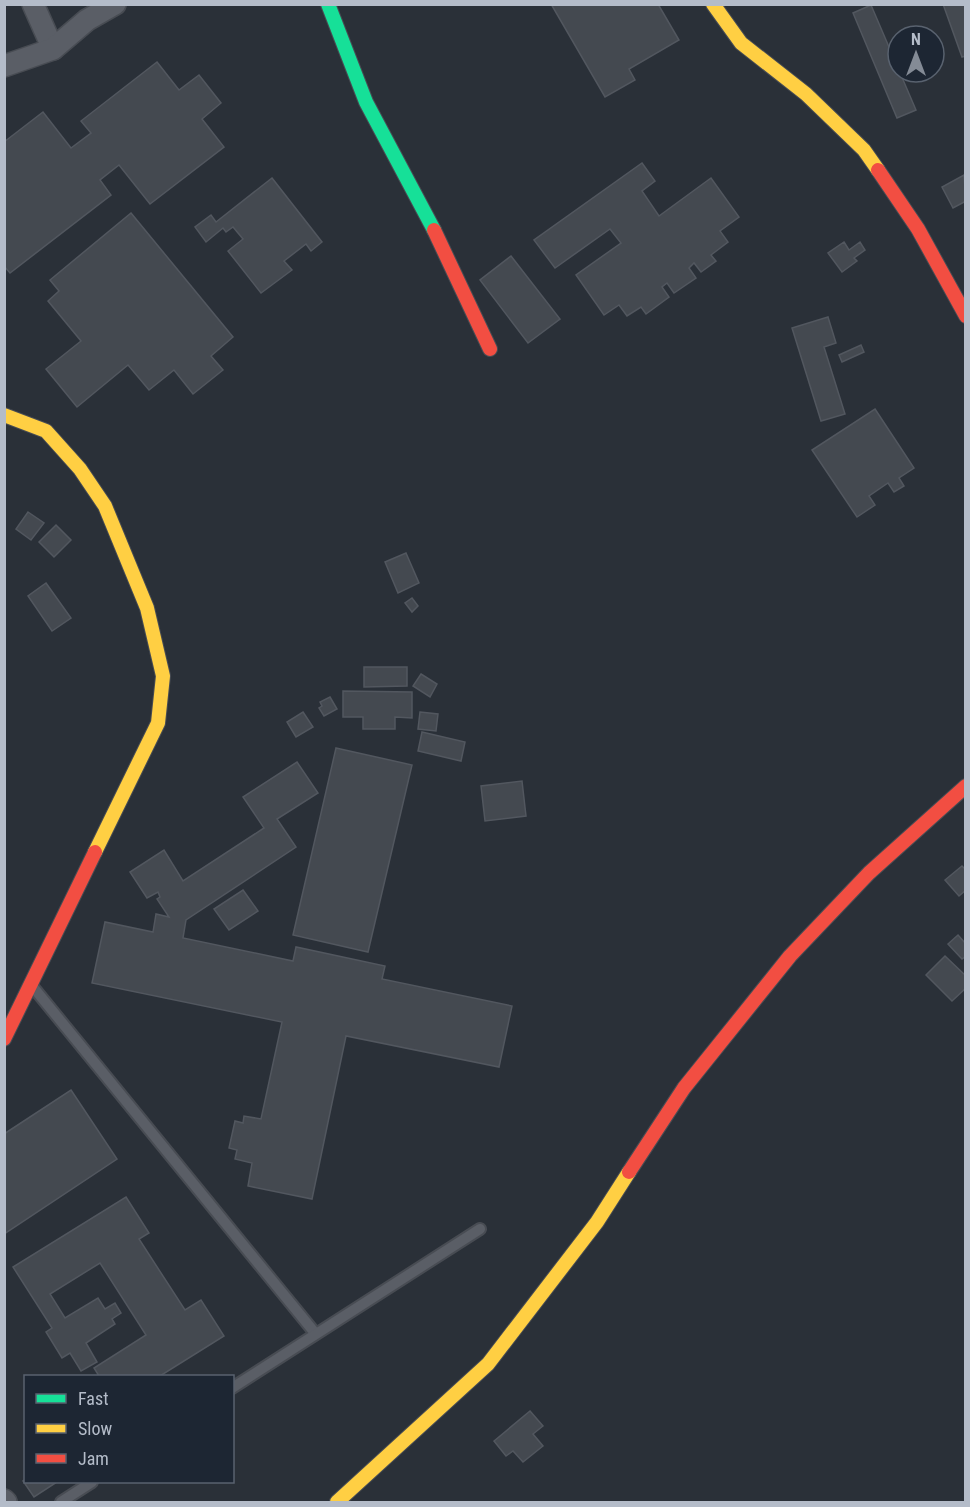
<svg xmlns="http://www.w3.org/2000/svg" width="970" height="1507" font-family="'Roboto Condensed',sans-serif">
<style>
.building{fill:#444950;stroke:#52575f;stroke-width:1.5}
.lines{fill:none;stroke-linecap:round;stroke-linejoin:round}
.lane-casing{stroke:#484c53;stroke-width:14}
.street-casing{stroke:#484c53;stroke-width:24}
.fast-casing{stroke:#484c53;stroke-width:16}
.slow-casing{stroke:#484c53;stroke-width:16}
.jam-casing{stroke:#484c53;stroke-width:16}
.lane{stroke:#5a5e66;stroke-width:10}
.street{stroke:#5a5e66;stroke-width:21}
.fast{stroke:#16e098;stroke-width:14}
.slow{stroke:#ffcf43;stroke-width:14}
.jam{stroke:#f24e42;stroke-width:14}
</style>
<rect width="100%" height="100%" fill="#2a3038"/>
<g class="building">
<polygon points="551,4 658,4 679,40 629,69 635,80 605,97"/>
<polygon points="943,4 966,4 966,56 962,57"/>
<polygon points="871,5 916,110 897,118 853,13"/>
<polygon points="157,62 179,90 199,75 221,103 202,119 224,147 150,204 119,165 100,180 111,195 10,273 4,266 4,142 43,112 71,148 91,133 81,121"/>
<polygon points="642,163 655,181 642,191 659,216 711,178 739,217 720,231 728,242 711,255 716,261 701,272 694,263 689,268 696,278 674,293 667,283 662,287 669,297 646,314 641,307 627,316 619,305 604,315 576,275 621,243 610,229 555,268 534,240"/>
<polygon points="964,175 966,201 953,208 942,187"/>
<polygon points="272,178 322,242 311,251 306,244 284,261 292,270 261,293 228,251 243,239 233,227 226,232 223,228 206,242 195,227 211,215 216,222"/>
<polygon points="131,213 233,337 211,356 223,370 193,394 174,370 149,390 128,365 77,407 46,369 81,341 48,301 59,291 50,280"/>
<polygon points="844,242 849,250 860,242 865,250 854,258 857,261 842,272 828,253"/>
<polygon points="511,256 560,319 528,343 480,280"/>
<polygon points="828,317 836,343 824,347 845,414 821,421 792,328"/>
<polygon points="861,345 864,352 842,362 839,355"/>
<polygon points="875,409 914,468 899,478 904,486 894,492 888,483 869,496 875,505 857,517 812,450"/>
<polygon points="28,512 44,523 31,540 16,529"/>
<polygon points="56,525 71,540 54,557 39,542"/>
<polygon points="406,553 419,583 398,593 385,562"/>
<polygon points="46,583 71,618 52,631 28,596"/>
<polygon points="412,598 418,606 412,612 405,603"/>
<polygon points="364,667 407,667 407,686 364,687"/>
<polygon points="421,674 437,684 430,697 413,686"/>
<polygon points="343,691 412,692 412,718 395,717 395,729 363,729 363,717 343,717"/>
<polygon points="330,697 337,709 324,716 319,708 322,706 320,702"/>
<polygon points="303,712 313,727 296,737 287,722"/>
<polygon points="420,712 438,714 436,731 418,729"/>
<polygon points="422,732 465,742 461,761 418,751"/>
<polygon points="336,748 412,765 368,952 293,935"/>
<polygon points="297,762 318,793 277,819 296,847 186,920 183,938 293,961 296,947 385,966 382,979 512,1006 499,1067 346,1036 312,1199 248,1186 252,1163 235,1159 237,1150 229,1148 235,1121 243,1123 244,1116 261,1119 282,1022 92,983 105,922 153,932 156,914 169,917 157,899 160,897 158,892 147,898 130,872 164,850 183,881 264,828 243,797"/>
<polygon points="522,781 526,816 485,821 481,786"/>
<polygon points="962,866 966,870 966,890 959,896 945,880"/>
<polygon points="243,890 258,911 229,930 214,909"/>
<polygon points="958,935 966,944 966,956 962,959 948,944"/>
<polygon points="945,956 966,976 966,988 952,1001 926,975"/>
<polygon points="71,1090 117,1159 4,1234 4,1134"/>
<polygon points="126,1197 149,1233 139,1239 185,1310 201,1300 224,1336 160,1376 99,1376 94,1368 146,1335 100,1263 50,1294 65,1318 98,1298 105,1309 115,1303 121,1313 112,1319 115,1324 86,1343 97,1362 81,1371 70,1353 62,1358 46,1332 52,1328 13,1267"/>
<polygon points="530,1411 543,1426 533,1434 543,1446 523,1462 513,1451 506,1456 494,1441"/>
<polygon points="26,1479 26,1482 57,1482 34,1497 23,1481"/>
</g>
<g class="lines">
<defs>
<g id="lane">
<polyline points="33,987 315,1333"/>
<polyline points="232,1388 480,1229"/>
<polyline points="61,1502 92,1482"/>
</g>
<g id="street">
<polyline points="33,4 53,49"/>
<polyline points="4,66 53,49 87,20 115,4"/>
<polyline points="4,1500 6,1502"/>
</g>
<polyline id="fast" points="328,4 366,102 434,230"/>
<g id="slow">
<polyline points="713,4 741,43 806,94 864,150 878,170"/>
<polyline points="4,415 46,431 80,469 105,506 147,608 163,676 158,723 95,852"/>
<polyline points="337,1502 488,1364 597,1222 629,1172"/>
</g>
<g id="jam">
<polyline points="878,170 918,229 966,316"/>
<polyline points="434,230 490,349"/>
<polyline points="4,1039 95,852"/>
<polyline points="629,1172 684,1088 790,956 869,873 966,786"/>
</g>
</defs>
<use href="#lane" class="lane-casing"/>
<use href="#street" class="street-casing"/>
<use href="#fast" class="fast-casing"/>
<use href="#slow" class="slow-casing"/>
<use href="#jam" class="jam-casing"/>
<use href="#lane" class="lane"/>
<use href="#street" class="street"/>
<use href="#fast" class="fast"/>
<use href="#slow" class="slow"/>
<use href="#jam" class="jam"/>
</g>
<rect width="970" height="1507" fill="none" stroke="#b4bcc9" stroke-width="12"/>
<rect x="24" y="1375" width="210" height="108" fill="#1d2633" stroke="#59626f" stroke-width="1.5"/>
<rect x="36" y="1394" width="30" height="9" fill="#16e098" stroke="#59626f" stroke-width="1.5"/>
<text x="78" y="1405" font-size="18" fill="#b4bcc9">Fast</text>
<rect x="36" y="1424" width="30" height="9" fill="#ffcf43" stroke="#59626f" stroke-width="1.5"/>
<text x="78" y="1435" font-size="18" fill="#b4bcc9">Slow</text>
<rect x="36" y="1454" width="30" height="9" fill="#f24e42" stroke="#59626f" stroke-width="1.5"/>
<text x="78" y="1465" font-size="18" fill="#b4bcc9">Jam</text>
<g transform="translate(916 54)"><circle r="28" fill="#1d2633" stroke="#59626f" stroke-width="1.5"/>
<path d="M0-4.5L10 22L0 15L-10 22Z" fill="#848b96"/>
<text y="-9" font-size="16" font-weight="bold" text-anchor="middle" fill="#b4bcc9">N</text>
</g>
</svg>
